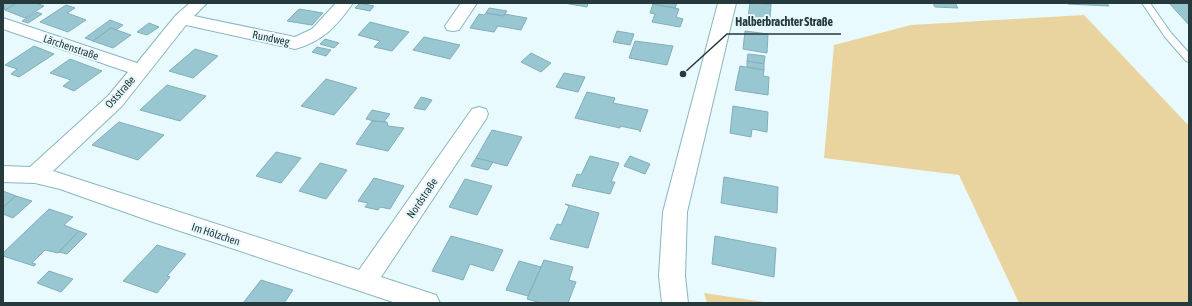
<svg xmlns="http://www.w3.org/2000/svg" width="1192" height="306" font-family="'Asap Condensed',sans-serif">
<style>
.green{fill:#e9d49f}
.building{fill:#99c7d1;stroke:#82aeb9}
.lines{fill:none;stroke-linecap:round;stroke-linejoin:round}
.service-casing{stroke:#89b6c0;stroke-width:2}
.minor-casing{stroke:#89b6c0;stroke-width:2}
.secondary-casing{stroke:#89b6c0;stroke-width:2}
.service{fill:#fff;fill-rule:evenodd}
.minor{fill:#fff;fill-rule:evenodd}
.secondary{fill:#fff;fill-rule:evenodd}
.labels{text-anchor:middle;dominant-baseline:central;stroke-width:4;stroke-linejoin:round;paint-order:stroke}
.street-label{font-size:11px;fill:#26393d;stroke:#e8fafe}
.leader{fill:none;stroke:#26393d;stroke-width:1.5}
.callout-dot{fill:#26393d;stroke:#e8fafe;stroke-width:1.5}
.callout-label{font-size:12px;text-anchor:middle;font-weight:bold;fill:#26393d;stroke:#e8fafe;stroke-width:4;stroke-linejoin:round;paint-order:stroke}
</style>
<rect width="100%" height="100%" fill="#e8fafe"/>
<g class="green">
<polygon points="1084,15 1189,126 1189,303 1019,303 959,175 824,158 834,45 911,25"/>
<polygon points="704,293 771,303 707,303"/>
</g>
<g class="building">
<polygon points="5,3 17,3 5,10 3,4"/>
<polygon points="17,3 36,3 44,6 25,18 5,10"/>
<polygon points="360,3 374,6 370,11 355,8"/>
<polygon points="564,3 588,3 587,7"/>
<polygon points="656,3 677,3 675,8 656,5"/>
<polygon points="750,3 771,4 770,21 748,17"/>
<polygon points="933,3 955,3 958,8 935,7"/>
<polygon points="1067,3 1107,3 1109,6 1068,4"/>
<polygon points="1169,3 1189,3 1189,25"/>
<polygon points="653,4 679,9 676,17 683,19 680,27 652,22 655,14 650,13"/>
<polygon points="66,5 75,8 67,13 86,20 68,32 40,22"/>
<polygon points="489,8 507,11 504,16 486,13"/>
<polygon points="299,9 323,13 312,25 287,21"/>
<polygon points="37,12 42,14 28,23 22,21"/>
<polygon points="486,13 504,16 504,14 527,18 521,30 498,26 494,32 470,28 479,14 484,15"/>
<polygon points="110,20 123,25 116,30 111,28 93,41 85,38"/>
<polygon points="370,22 409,32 392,51 374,47 380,41 358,35"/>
<polygon points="149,23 159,27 147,35 137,32"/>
<polygon points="111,28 131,35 113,48 93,41"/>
<polygon points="617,31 634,34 630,45 613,42"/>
<polygon points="745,31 768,34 767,53 743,49"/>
<polygon points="424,37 460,45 450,59 413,50"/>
<polygon points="325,39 339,43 334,48 320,44"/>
<polygon points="635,41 673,46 667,65 629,58"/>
<polygon points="34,46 54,54 19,77 11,74 17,69 5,65"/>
<polygon points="317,47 331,50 326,56 312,52"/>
<polygon points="195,49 218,56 193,78 169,71"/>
<polygon points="531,53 551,63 541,72 521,62"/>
<polygon points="748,54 765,56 764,64 747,61"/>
<polygon points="70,59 102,71 74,91 63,86 71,80 50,73"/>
<polygon points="747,61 764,64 764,70 747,67"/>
<polygon points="740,66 764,70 763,76 769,77 768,95 735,90"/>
<polygon points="564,73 585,77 578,92 556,87"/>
<polygon points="326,79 357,88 334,115 301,106"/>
<polygon points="167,85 206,96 180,121 140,110"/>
<polygon points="587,92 615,98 613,103 648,110 640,132 639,130 620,126 620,128 575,118"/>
<polygon points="421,97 432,100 425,110 414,108"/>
<polygon points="733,106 768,112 767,132 752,129 751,137 730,133"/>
<polygon points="372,110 390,114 383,123 366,119"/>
<polygon points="372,121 387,122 388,126 404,128 388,151 356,144"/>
<polygon points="119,122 164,135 138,160 92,145"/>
<polygon points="492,130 522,137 507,166 476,158"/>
<polygon points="276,152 301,158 281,183 256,176"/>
<polygon points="590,156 619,163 611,182 615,182 610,194 572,186 577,174 581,175"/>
<polygon points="630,156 650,164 645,174 624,166"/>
<polygon points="476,158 493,162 488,170 471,166"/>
<polygon points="320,163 347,170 326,199 299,191"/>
<polygon points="724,177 778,187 777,213 721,203"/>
<polygon points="374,178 404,186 390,209 380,207 378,210 365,207 368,203 358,201"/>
<polygon points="465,179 492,186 477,215 449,207"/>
<polygon points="3,191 16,196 3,207"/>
<polygon points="16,196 32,201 13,218 3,214 3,207"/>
<polygon points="565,204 599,213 588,248 550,239 557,224 561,225 569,206"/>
<polygon points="49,209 73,217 64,225 79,231 58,253 45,250 32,263 36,264 34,266 3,256 3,253"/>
<polygon points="79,231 87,234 67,254 59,252"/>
<polygon points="451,236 503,250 493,271 470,264 463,280 432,271"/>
<polygon points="715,236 776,248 774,277 712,264"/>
<polygon points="157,245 186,254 167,276 170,277 157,293 123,281"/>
<polygon points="544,260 573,267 569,280 576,282 568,303 541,303 527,299"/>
<polygon points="519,261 541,267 528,296 506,290"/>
<polygon points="49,271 73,279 61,292 37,283"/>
<polygon points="261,280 293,290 284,303 243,303"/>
</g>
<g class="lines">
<defs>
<polygon id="service" points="1142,3 1150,3 1171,33 1189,53 1189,62 1186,61 1165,37"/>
<g id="minor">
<path d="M190 3H207L194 16 295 37 312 29 336 3H353C337 26 323 41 295 49L186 25 122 106 53 171 359 270 472 109 479 107 486 109 488 114 486 119 381 277 436 295 440 303H396L150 221 60 189 35 183 3 182V166L30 167 108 96 128 72 3 29V18L137 63 176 15Z"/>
<polygon points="461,3 477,3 459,30 453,31 447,30 445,26"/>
</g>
<polygon id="secondary" points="718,3 736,3 687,212 685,276 688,303 662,303 659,276 663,212"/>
</defs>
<use href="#service" class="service-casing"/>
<use href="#minor" class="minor-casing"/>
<use href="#secondary" class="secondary-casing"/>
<use href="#service" class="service"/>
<use href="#minor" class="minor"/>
<use href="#secondary" class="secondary"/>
</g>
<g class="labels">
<g class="street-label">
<text transform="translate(271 38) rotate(12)">Rundweg</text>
<text transform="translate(71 47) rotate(19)">Lärchenstraße</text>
<text transform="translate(120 92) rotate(-48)">Oststraße</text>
<text transform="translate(422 198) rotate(-56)">Nordstraße</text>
<text transform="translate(216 234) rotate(18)">Im Hölzchen</text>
</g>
</g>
<path class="leader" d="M683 74L727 34H841"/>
<circle class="callout-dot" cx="683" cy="74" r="4"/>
<g class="callout-label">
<text x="784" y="26">Halberbrachter Straße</text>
</g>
<rect width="1192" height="306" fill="none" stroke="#26393d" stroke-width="8"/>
</svg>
